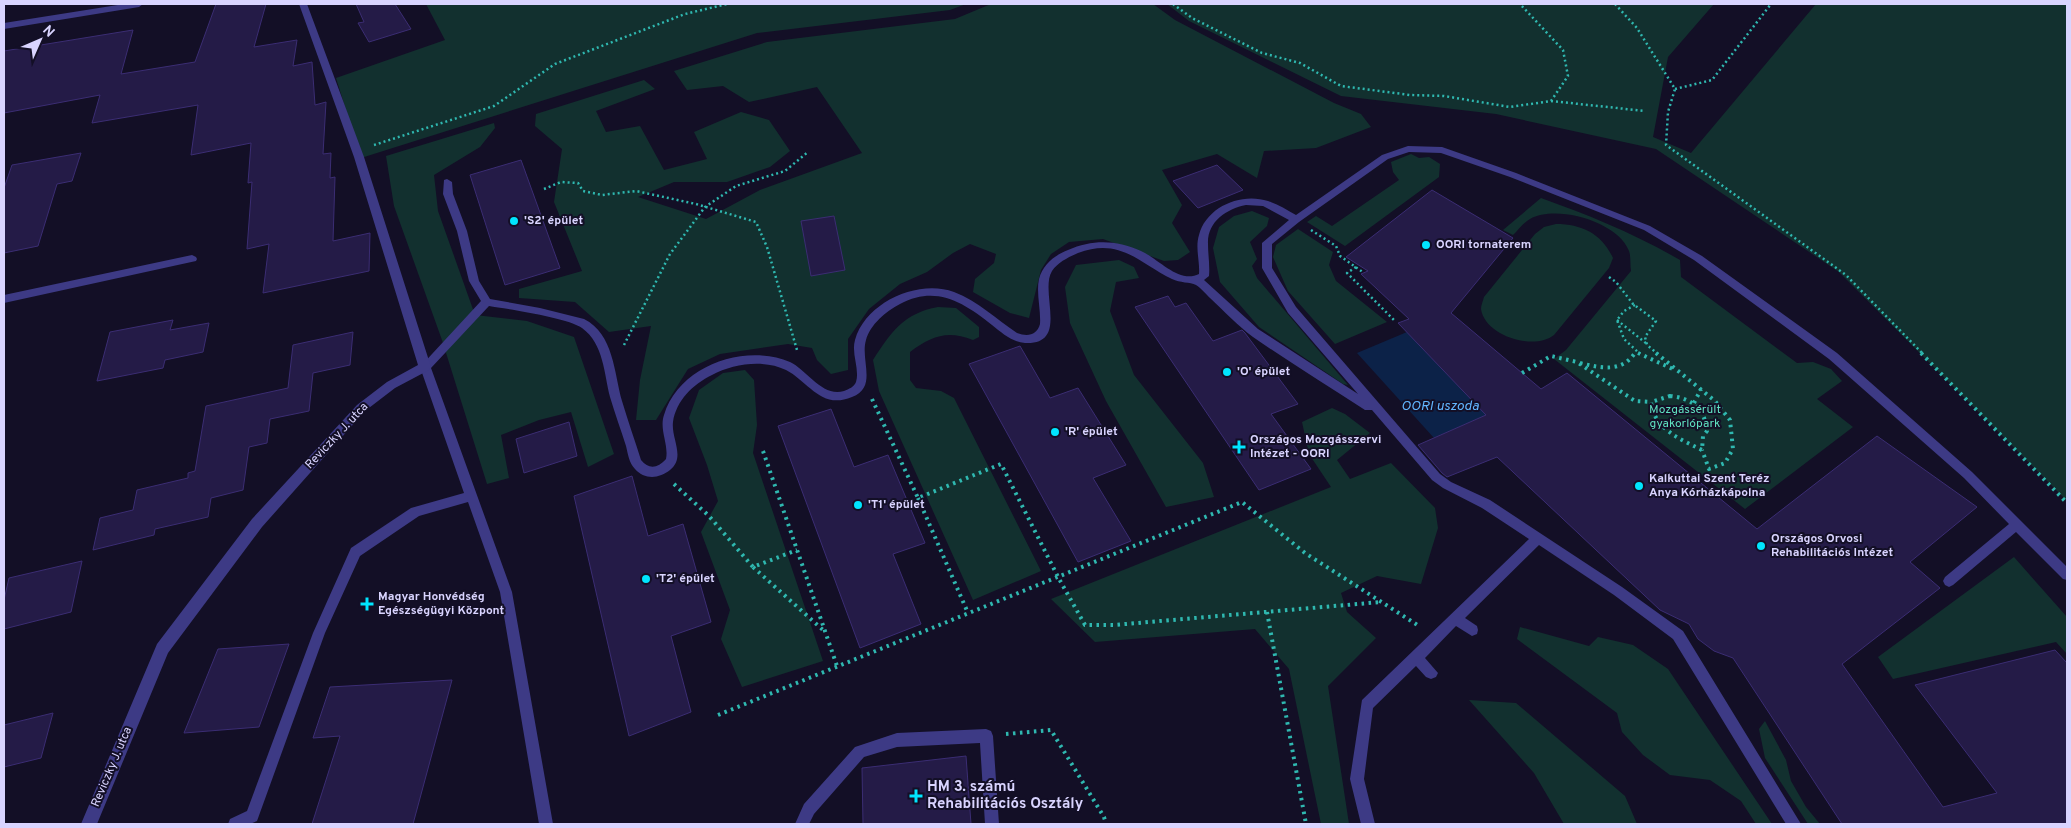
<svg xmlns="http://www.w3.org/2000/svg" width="2071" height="828" font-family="Overpass,sans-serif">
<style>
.green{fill:#12302f}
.water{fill:#0c2248}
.building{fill:#241b47;stroke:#3b2d73}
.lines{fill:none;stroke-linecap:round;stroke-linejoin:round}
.path-far1{stroke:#2fb8b0;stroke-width:2.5;stroke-dasharray:2 3;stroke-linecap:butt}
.path{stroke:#2fb8b0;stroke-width:4;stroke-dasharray:2.5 4.5;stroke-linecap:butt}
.lane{fill:#3d3a85;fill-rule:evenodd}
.street{fill:#3d3a85;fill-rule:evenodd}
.poi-dot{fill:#00e5ff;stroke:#130f26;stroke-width:2}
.labels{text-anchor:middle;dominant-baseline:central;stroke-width:4;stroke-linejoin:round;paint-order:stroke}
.poi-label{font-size:12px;font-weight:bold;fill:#d9d4ff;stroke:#130f26;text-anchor:start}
.park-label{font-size:12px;fill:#5fe0c0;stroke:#130f26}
.street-label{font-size:12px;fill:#d9d4ff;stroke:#130f26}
.water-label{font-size:14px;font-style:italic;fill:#62b6ff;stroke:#130f26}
.near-poi-label{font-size:15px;font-weight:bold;fill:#d9d4ff;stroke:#130f26;text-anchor:start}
</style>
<rect width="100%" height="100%" fill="#130f26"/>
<g class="green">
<polygon points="426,4 966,4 950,10 757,33 361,158 336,78 445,40"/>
<polygon points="991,4 1153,4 1175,20 1334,103 1361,114 1371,127 1316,148 1264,151 1257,178 1217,154 1162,170 1182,205 1172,223 1190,252 1178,260 1164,261 1103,239 1069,242 1051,254 1041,270 1029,318 1010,313 973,292 975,279 994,263 996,254 970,244 953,253 927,272 900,284 869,309 848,339 848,370 831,374 817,360 812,348 788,344 720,354 688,369 656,420 636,420 640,380 651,326 609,332 575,302 519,298 519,289 582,271 554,202 562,149 535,126 536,114 644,80 655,89 596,111 606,132 640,126 664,170 707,159 694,132 741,112 769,120 790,151 770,167 727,182 674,182 638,197 706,219 760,190 862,153 817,87 749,102 723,86 687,90 674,71 767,42 955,19"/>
<polygon points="1167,4 1714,4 1668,57 1653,137 1691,153 1816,4 2067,4 2067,501 1839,272 1656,149 1496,114 1341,96 1189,21"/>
<polygon points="494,123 495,128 480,147 434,175 438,211 475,315 527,321 574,337 614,454 588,467 571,412 539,420 501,435 509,478 487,484 442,340 394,206 386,156"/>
<polygon points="1411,154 1419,158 1429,157 1440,164 1439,177 1345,246 1307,222 1316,216 1332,226 1399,180 1393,172 1391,162"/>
<path d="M1541 198C1591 216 1633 233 1680 260L1681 277 1797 363 1813 362 1831 369 1842 381 1817 399 1853 427 1745 509 1554 359 1566 350 1631 271C1630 265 1631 256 1629 251 1618 222 1557 204 1530 219 1524 222 1518 230 1513 235L1503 230Z"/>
<polygon points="1252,211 1269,218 1267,226 1250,242 1257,259 1252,266 1257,278 1348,385 1343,384 1259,327 1220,282 1213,248 1219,227 1234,216"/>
<path d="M1556 224C1582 224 1602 234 1613 258L1609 268 1554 335C1534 351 1485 336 1481 309 1481 305 1483 301 1484 297L1535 234 1544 227Z"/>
<polygon points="1298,229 1333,252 1329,265 1336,281 1387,322 1335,344 1288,291 1273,257 1276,245"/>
<polygon points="1119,260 1134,267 1139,278 1116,282 1110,311 1134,375 1203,463 1214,497 1166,507 1106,401 1070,323 1065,287 1076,265"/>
<path d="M938 307 956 308 979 327V337L973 340C947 330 932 336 910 352V380L916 388 941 391 954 398 1041 571 973 600 879 391 873 360C891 332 904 313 938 307Z"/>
<polygon points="745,370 754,380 757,425 753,453 823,661 742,687 721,639 730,610 701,532 718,501 707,465 689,418 699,390 723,373"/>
<polygon points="1332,408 1345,414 1370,433 1337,460 1350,479 1391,463 1435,508 1438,528 1421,584 1377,576 1341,593 1347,612 1376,638 1328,686 1349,824 1321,824 1289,669 1255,629 1095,642 1051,599 1331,487 1309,454 1302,422"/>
<polygon points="2014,557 2067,617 2067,654 2056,642 1893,679 1878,657"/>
<polygon points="1520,627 1589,646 1598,637 1633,645 1668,669 1772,824 1756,824 1741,801 1710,780 1670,775 1643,755 1622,732 1617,713 1517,639"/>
<polygon points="1469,700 1516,703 1625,796 1637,824 1564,824 1534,773"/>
<polygon points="1765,721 1786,760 1791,781 1806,807 1820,824 1808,824 1765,758 1759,729"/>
</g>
<polygon class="water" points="1407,332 1486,415 1434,438 1357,353"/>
<g class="building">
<polygon points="216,4 266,4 254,47 297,40 293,66 312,62 315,105 326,102 323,154 331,153 330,178 335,177 333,241 370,233 369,271 263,293 269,244 247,249 252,182 248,183 251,143 191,155 198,105 92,123 100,95 4,113 4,51 133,30 121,74 195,62"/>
<polygon points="356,4 395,4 411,29 369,42 358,23 364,22"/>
<polygon points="81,153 72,181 57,184 38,246 4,253 4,188 12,165"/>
<polygon points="521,160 560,268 505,285 470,175"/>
<polygon points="1217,165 1243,190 1198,208 1173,181"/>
<polygon points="1432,190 1513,238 1451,313 1541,389 1567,373 1757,529 1877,436 1977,507 1910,562 1940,588 1842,664 1943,807 1997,793 1915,685 2055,650 2067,663 2067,824 1842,824 1733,658 1714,651 1698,639 1689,624 1660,610 1497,457 1447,477 1442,473 1418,445 1486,415 1398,323 1409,319 1361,274 1368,271 1346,257"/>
<polygon points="834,216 845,270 811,276 801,221"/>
<polygon points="1168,296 1175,307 1186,303 1213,341 1242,330 1245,333 1298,404 1271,414 1311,469 1259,490 1135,307"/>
<polygon points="173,320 170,330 209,323 203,352 165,360 163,368 97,381 110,332"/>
<polygon points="353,332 350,365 313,373 309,411 270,419 267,443 249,447 243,490 211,498 208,517 155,529 154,535 93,550 100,518 133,510 137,490 188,478 188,473 195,471 206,406 288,388 293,345"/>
<polygon points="1020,346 1050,398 1078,388 1126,465 1093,478 1131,541 1078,562 969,364"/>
<polygon points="831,409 854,467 888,455 925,543 893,554 921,624 860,648 778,426"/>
<polygon points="569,422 577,456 524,473 516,439"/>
<polygon points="632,476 648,536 683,524 711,622 671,636 691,712 629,736 574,496"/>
<polygon points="82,561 71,612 4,629 4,600 9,578"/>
<polygon points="289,644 259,727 184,733 218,649"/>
<polygon points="452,680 413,824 312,824 340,736 313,738 330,687"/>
<polygon points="53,713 41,758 4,767 4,725"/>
<polygon points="966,756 971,824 863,824 862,768"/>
</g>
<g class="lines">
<g class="path-far1">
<polyline points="1173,4 1192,18 1262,53 1300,63 1341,86 1410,95 1444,96 1510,107 1551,101 1568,76 1563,50 1520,4"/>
<polyline points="1615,4 1637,28 1675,89 1668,112 1666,145 1846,275 1923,354"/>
<polyline points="1675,89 1712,80 1771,4"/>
<polyline points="1551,101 1645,111"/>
<polyline points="374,145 494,106 555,64 685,14 727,4"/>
<polyline points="544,189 561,182 578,183 583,191 602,195 636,191 696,204 756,222 767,247 797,350"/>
<polyline points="1311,230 1336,246 1340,256 1364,273"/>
<polyline points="1356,267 1347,273 1395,321"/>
<polyline points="1609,277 1616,282 1633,304 1656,321 1645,337 1647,345 1658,354"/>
<polyline points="1635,305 1624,311 1617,320 1624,339 1640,354"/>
<polyline points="1617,320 1647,344"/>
<polyline points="624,345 670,254 705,207 736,186 785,171 808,152"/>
</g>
<g class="path">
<polyline points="1638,353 1675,370"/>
<polyline points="1656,353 1715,401 1730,420 1733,449 1725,463 1709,469 1702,450"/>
<polyline points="1921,353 2067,503"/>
<path d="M1580 363C1601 368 1621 373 1635 353"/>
<polyline points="1522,373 1551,356 1577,362 1635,401 1651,402"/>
<path d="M1670 396C1692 398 1705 409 1707 431L1703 436 1702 450C1680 439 1654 429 1651 402Z"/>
<polyline points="872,399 918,498 1001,464 1058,577 1085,625 1114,625 1381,602"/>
<polyline points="1694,403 1701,389"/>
<polyline points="763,451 837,666"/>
<polyline points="674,484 709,516 753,567 797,550"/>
<polyline points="918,498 968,613"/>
<polyline points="753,567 823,630"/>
<polyline points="1267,612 1306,824"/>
<polyline points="718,715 1242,502 1305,553 1419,626"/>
<polyline points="1006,734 1051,730 1104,817 1106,824"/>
</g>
<g class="lane">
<path d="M1408 146 1442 147 1516 173 1650 226 1702 256 1837 353 1972 472 2067 567V580L2063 579 2016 532 1953 585 1949 587 1945 585 1943 581 1945 577 2009 524 1964 478 1829 359 1694 260 1644 230 1510 177 1441 153 1409 152 1388 159 1299 222 1272 244V268L1296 307 1440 474 1451 482 1490 500 1622 587 1683 631 1801 824H1786L1673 639 1614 595 1539 545 1465 618 1477 626 1478 630 1477 634 1472 636 1456 626 1425 658 1438 673 1436 677 1431 679 1426 677 1416 666 1373 708 1364 779 1375 824H1361L1350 779 1362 700 1529 539 1482 508 1443 488 1432 480 1372 410H1365C1328 386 1289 362 1253 337 1238 326 1224 311 1210 298 1206 294 1201 288 1196 285 1190 282 1180 283 1172 279 1139 263 1120 237 1078 253 1069 257 1058 262 1052 271 1039 292 1070 345 1025 343 1012 342 1002 333 992 325 963 302 936 285 900 304 886 311 870 325 866 340 860 360 878 387 852 397 821 410 809 382 786 370 763 359 733 364 712 375 693 384 676 401 673 422 671 439 686 457 670 470 665 474 658 477 652 477 646 477 639 474 635 469 629 463 628 454 626 446 621 430 615 414 610 397 604 374 604 344 582 328 568 318 508 309 489 306L431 368 512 592 553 824H539L500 592 468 502 419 516 360 556 325 633 257 821 250 824H228L230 819 247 811 313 633 351 548 411 508 464 493 420 367 481 301 469 281 457 231 443 194 444 180 447 179 452 182 453 194 467 231 479 281 490 299 540 308 584 319C614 334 614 373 622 401 628 421 635 441 641 460 649 470 658 468 666 459 669 444 659 430 664 415 679 366 744 343 790 362 807 370 823 398 844 391 849 389 854 387 856 382 860 369 851 354 855 340 866 302 918 279 954 292 978 301 996 319 1017 333 1028 337 1037 335 1040 324 1041 310 1036 293 1039 279 1043 264 1055 255 1068 250 1093 239 1117 240 1141 251 1159 259 1179 284 1199 274 1200 261 1195 248 1199 235 1206 207 1241 192 1268 201 1278 204 1287 210 1296 215L1382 155ZM1246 205 1263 206 1289 220 1262 243V268L1288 313 1358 394 1258 329 1204 280 1209 276C1210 265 1208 255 1208 244 1207 222 1226 209 1246 205Z"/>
<polygon points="192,255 196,257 197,259 196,261 4,303 4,295"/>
<polygon points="986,729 991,731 993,736 999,824 985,824 980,743 897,747 864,757 814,814 809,824 795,824 804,804 855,747 897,733"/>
</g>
<g class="street">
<polygon points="124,4 143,4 139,7 4,29 4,23"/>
<polygon points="299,4 307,4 364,157 431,367 429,370 395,388 365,411 262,527 168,653 97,824 81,824 157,644 252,519 357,405 387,382 418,365 354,157"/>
</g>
</g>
<g class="poi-dot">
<circle cx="514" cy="221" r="5"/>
<circle cx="1426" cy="245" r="5"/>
<circle cx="1227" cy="372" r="5"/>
<circle cx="1055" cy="432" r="5"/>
<path d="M1236.5 439.5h5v5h5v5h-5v5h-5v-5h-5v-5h5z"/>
<circle cx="1639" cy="486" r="5"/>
<circle cx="858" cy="505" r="5"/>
<circle cx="1761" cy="546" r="5"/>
<circle cx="646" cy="579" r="5"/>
<path d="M364.5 596.5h5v5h5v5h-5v5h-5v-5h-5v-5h5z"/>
<path d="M913.5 788.5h5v5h5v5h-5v5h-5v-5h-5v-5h5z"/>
</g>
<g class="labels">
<g class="poi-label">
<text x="524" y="221">'S2' épület</text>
<text x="1436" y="245">OORI tornaterem</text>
<text x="1237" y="372">'O' épület</text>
<text x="1065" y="432">'R' épület</text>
<text x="1250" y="440">Országos Mozgásszervi<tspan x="1250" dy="14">Intézet - OORI</tspan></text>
<text x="1649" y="479">Kalkuttai Szent Teréz<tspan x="1649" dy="14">Anya Kórházkápolna</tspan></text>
<text x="868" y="505">'T1' épület</text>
<text x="1771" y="539">Országos Orvosi<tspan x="1771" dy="14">Rehabilitációs Intézet</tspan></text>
<text x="656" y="579">'T2' épület</text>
<text x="378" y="597">Magyar Honvédség<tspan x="378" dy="14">Egészségügyi Központ</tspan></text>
</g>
<g class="park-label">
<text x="1685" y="410">Mozgássérült<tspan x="1685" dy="14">gyakorlópark</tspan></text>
</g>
<g class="street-label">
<text transform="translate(337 436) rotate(-47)">Reviczky J. utca</text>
<text transform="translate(112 767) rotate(-67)">Reviczky J. utca</text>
</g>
<g class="water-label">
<text x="1440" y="406">OORI uszoda</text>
</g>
<g class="near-poi-label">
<text x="927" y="787">HM 3. számú<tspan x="927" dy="17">Rehabilitációs Osztály</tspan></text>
</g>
</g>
<rect width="2071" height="828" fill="none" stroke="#d9d4ff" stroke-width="10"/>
<g transform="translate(40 40) rotate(45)" stroke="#130f26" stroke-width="4" paint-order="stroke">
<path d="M0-4L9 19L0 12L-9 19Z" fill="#d9d4ff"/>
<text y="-8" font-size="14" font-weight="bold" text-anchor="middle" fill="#d9d4ff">N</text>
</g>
</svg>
